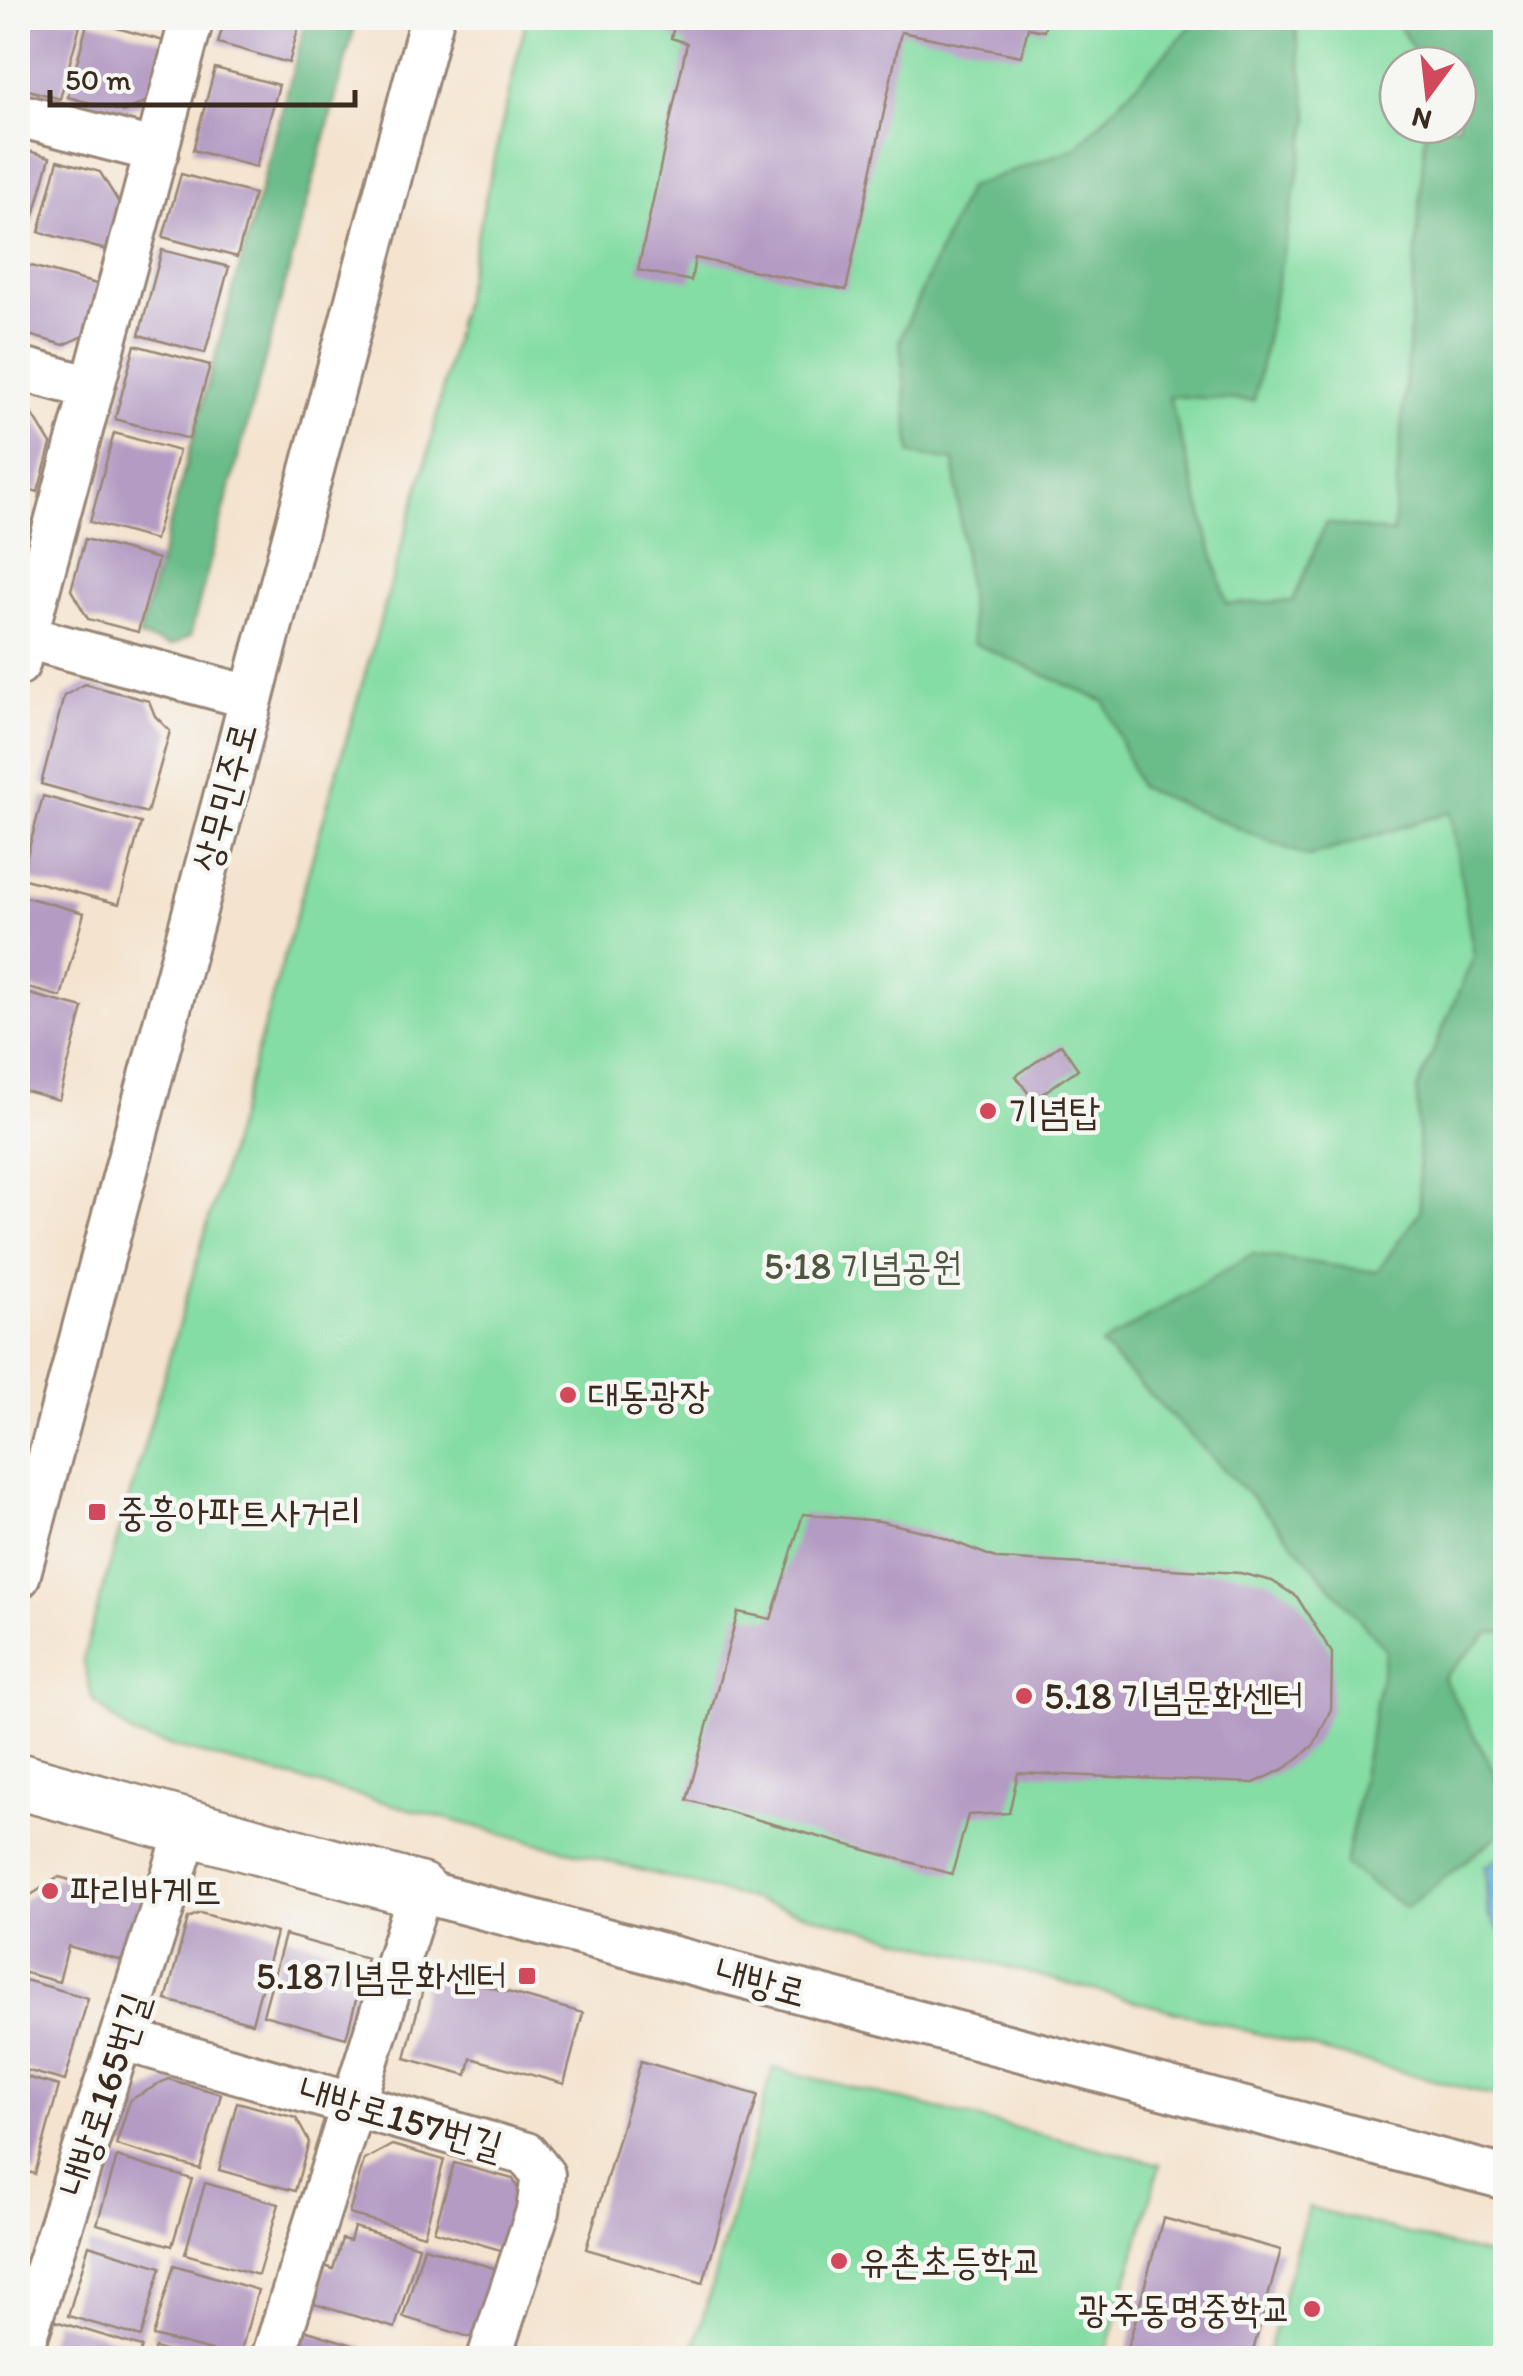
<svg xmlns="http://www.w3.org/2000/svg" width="1523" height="2376" font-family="Itim,'Poor Story',sans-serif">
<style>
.green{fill:#84dda3;stroke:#608460;stroke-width:2.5;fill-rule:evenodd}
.forest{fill:#6bbc89;stroke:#537354;stroke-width:2.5}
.water{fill:#5da5d3;stroke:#4c6878;stroke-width:2.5}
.building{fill:#b49bc3}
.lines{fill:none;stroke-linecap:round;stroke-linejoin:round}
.minor-casing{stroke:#988676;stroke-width:48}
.major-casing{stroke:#988676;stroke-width:60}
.minor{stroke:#fff;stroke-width:42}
.major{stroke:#fff;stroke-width:55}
.poi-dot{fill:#d1495b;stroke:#f6f6f2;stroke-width:4}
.labels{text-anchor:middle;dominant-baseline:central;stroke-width:9;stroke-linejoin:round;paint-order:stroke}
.street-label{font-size:38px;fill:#3b2a1e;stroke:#f6f6f2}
.poi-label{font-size:38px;fill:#3b2a1e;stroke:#f6f6f2;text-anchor:start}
.park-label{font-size:38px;fill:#4d573f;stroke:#f6f6f2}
</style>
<rect width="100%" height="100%" fill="#f6f6f2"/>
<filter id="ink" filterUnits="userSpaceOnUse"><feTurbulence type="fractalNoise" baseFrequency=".01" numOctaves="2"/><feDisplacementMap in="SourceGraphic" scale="20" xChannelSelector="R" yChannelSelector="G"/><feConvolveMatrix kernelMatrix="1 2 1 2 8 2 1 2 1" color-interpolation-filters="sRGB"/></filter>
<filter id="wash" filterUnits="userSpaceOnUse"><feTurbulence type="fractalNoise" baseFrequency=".0048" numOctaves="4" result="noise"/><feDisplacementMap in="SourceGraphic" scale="40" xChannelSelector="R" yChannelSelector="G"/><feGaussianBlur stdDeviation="2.25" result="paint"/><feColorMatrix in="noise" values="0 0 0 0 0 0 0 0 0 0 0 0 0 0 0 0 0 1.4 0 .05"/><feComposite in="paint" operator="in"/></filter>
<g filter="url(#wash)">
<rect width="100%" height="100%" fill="#f4e3ce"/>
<g class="green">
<path d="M526 18H1505V2099L134 1736 93 1701 83 1659 428 454ZM1398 65H1458V125H1398Z"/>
<polygon points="773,2068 1160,2164 1105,2358 737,2358 695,2345"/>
<polygon points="1308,2207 1505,2260 1505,2358 1266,2358"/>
</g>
<g class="forest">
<polygon points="307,18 357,18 190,636 171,646 139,637"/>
<polygon points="1199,18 1294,18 1309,119 1254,401 1169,396 1227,604 1293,601 1326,523 1393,533 1426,125 1458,125 1458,65 1423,65 1394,18 1505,18 1506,1631 1488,1633 1443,1678 1505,1792 1505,1830 1406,1908 1345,1865 1386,1650 1268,1514 1101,1345 1252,1254 1377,1272 1420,1211 1417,1089 1474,956 1450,812 1308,857 1139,787 1105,702 973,643 954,461 911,454 900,339 968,187 1076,148"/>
</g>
<polygon class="water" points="1505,1853 1505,1938 1488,1914 1485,1867"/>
<g id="blocks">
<g class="building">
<polygon points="18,18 82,18 60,99 18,87"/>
<polygon points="225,18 301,18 289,63 218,43"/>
<polygon points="676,18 1047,18 1044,31 1028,28 1021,56 901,32 846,290 695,258 691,281 638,270 687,43 671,38"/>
<polygon points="88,20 164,41 147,101 124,112 68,97"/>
<polygon points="215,68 279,85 256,167 193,150"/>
<polygon points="18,148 50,157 30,230 18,226"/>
<polygon points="58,160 100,172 119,203 106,250 39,232"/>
<polygon points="181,174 254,194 237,257 163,237"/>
<polygon points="162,250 229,267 205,353 139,335"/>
<polygon points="24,264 100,285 87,334 64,345 18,332 18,287"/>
<polygon points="135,345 210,365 189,439 115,419"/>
<polygon points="18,409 32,413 51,444 38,492 18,486"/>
<polygon points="114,433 179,451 155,540 90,522"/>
<polygon points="18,517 34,521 19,576 18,576"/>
<polygon points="85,539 158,559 138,632 88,619 71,590"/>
<polygon points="85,684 149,701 155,716 170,731 147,813 41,784 64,696"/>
<polygon points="43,796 141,823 119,904 21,878"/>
<polygon points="18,895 84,913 61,997 18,985"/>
<polygon points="18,991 83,1008 59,1100 18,1089"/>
<polygon points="1061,1044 1078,1069 1033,1100 1016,1076"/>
<polygon points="803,1514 879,1521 931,1533 998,1559 1240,1573 1272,1581 1297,1597 1332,1653 1331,1709 1314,1745 1286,1768 1254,1783 1018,1773 1009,1813 968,1815 952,1874 687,1800 738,1612 771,1619"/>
<polygon points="59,1877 143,1900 126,1962 68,1946 59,1982 18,1971 18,1921 23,1900"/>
<polygon points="200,1913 276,1933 252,2023 166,2000 188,1918"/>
<polygon points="285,1935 367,1958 346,2038 263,2015"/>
<polygon points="428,1970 583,2013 564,2084 471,2058 467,2075 405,2058"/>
<polygon points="18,1978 88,1998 65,2081 18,2068"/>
<polygon points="641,2061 758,2095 703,2283 586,2249"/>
<polygon points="18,2075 59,2086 35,2174 18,2169"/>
<polygon points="168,2079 221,2094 200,2169 116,2145 130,2100"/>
<polygon points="237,2102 296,2118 309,2142 295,2191 219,2170"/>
<polygon points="392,2145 444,2160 424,2235 349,2214 364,2160"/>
<polygon points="117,2157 192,2179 172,2246 97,2224"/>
<polygon points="454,2163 513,2179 525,2203 511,2253 434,2231"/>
<polygon points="18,2171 28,2174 19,2207 18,2207"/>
<polygon points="205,2183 279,2204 258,2275 185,2254"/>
<polygon points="1163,2218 1281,2250 1251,2358 1125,2358"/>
<polygon points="354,2227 419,2246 395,2328 314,2304 325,2266 333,2269 342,2239 350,2241"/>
<polygon points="89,2245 161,2267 141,2337 68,2316"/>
<polygon points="424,2247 497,2269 476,2339 403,2317"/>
<polygon points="174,2265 258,2290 239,2358 153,2336"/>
<polygon points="55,2321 142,2347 139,2358 43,2358"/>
<polygon points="304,2330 376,2352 374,2358 295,2358"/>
<polygon points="155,2348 186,2358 152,2358"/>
</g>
</g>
</g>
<g filter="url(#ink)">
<use href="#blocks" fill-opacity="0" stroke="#988676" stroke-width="2.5"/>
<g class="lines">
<defs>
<g id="minor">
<polyline points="18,115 157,151"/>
<polyline points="18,368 92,388"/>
<polyline points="18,635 250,697"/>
<polyline points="18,664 192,18"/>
<polyline points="18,1577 432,18"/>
<polyline points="123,2039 526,2154 543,2175 538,2211 489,2358"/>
<polyline points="18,2358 188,1828"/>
<polyline points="273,2358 420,1891 1506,2178"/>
</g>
<polyline id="major" points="18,1781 420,1891"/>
</defs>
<use href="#minor" class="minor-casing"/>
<use href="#major" class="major-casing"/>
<use href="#minor" class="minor"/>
<use href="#major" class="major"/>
</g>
</g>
<g class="poi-dot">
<circle cx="988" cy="1111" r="10"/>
<circle cx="568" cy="1395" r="10"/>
<rect x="87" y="1502" width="20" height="20" rx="5"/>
<circle cx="1024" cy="1696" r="10"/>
<circle cx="50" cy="1891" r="10"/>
<rect x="517" y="1966" width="20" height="20" rx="5"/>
<circle cx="839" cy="2261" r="10"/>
<circle cx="1312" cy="2309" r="10"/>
</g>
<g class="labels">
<g class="street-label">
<text transform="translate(224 797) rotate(-75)">상무민주로</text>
<text transform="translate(761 1982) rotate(15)">내방로</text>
<text transform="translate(104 2094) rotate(-72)">내방로165번길</text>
<text transform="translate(401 2118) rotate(16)">내방로157번길</text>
</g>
<g class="poi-label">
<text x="1008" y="1111">기념탑</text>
<text x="588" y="1395">대동광장</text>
<text x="117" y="1512">중흥아파트사거리</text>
<text x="1044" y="1696">5.18 기념문화센터</text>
<text x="70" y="1891">파리바게뜨</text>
<text x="507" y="1976" text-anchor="end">5.18기념문화센터</text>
<text x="859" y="2261">유촌초등학교</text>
<text x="1292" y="2309" text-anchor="end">광주동명중학교</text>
</g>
<g class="park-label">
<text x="863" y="1266">5·18 기념공원</text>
</g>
</g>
<rect width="1523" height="2376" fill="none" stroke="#f6f6f2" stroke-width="60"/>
<g transform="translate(1428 95) rotate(195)"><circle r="48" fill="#f6f6f2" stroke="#aba49d" stroke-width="2.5"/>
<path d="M0-8L18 38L0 25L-18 38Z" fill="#d1495b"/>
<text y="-15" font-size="28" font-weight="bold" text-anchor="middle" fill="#3b2a1e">N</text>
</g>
<path d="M50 90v15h305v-15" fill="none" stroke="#3b2a1e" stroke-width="5"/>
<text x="65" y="90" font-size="30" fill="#3b2a1e" stroke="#f6f6f2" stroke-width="8" paint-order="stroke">50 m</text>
</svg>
